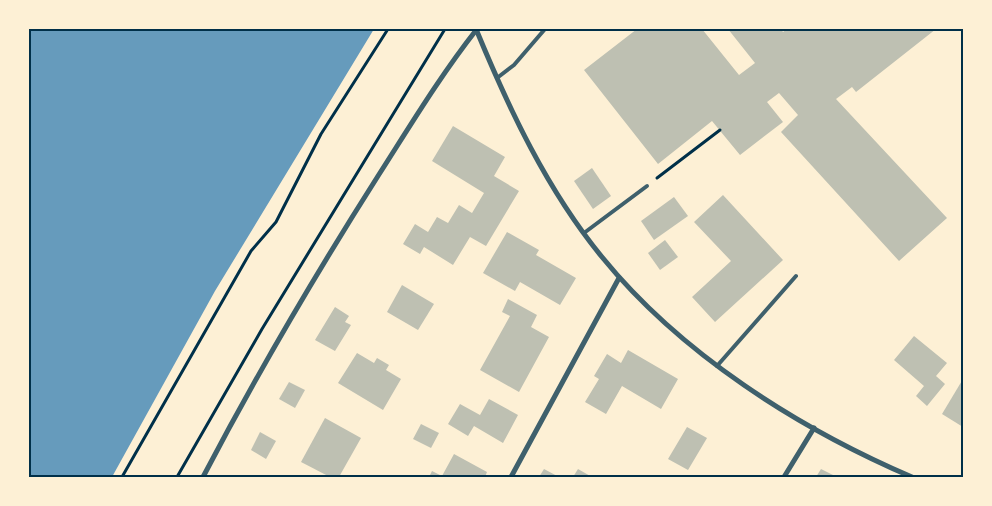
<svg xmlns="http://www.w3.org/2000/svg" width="992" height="506" font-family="'Exo 2',sans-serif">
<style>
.water{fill:#669bbc}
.building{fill:#bec0b2}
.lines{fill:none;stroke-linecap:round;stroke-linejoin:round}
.path{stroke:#003049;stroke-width:3}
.service{stroke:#3f606c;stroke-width:4}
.minor{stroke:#3f606c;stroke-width:5}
.neatline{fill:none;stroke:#003049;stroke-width:2}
</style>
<rect width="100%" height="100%" fill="#fdf0d5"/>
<polygon class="water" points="29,29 374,29 215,291 112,477 29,477"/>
<g class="building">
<polygon points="637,29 702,29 739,75 755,63 728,29 781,29 783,32 787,29 936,29 856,92 852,87 836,99 947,218 899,261 781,132 798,115 779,93 767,102 783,122 740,155 712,121 658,164 584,70"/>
<polygon points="453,126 505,157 494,176 519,191 486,246 470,237 453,265 424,247 420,254 403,244 415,224 428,232 437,217 448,223 459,205 472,213 484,193 432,161"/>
<polygon points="592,168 611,196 593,209 574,181"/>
<polygon points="723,195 783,260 715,322 692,297 731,261 694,222"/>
<polygon points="674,197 688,216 654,240 641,221"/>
<polygon points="507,232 539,250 536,255 576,278 560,305 520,282 515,291 483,273"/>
<polygon points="665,240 678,257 660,270 648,253"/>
<polygon points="402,285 434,304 418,330 387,312"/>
<polygon points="508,299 537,315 531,327 549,337 519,392 480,370 510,316 502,312"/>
<polygon points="335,307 349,316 345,322 351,325 335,351 315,340"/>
<polygon points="914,336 947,363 936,376 945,384 927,406 916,396 924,386 894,360"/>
<polygon points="628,350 678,379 661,409 622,386 606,414 585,402 599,379 594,376 607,354 621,363"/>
<polygon points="357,353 374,363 377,358 389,365 386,370 401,379 383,410 338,383"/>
<polygon points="963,379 963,427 942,414"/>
<polygon points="289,382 305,390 295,408 279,399"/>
<polygon points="489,399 518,415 503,443 474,426 468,436 448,424 460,404 480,415"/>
<polygon points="325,418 361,438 339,477 330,477 301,462"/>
<polygon points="421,424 439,433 431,448 413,439"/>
<polygon points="687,427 707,438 688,470 668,459"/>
<polygon points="260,432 276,441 266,459 251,450"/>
<polygon points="454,454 487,472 485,477 429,477 432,471 442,476"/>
<polygon points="544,469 559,477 539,477"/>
<polygon points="578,469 592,477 573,477"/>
<polygon points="821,469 837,477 816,477"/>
</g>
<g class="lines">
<g class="path">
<polyline points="657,178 720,130"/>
<polyline points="122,477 251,251 276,222 321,134 388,29"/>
<polyline points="177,477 262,329 445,29"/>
</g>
<g class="service">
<polyline points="497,78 514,65 545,29"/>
<polyline points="584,233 647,186"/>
<polyline points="717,366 796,276"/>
</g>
<g class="minor">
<path d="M476 29C509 109 547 190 602 257 681 354 798 428 912 477"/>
<path d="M203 477C257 374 315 275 378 176 410 126 440 76 477 29"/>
<polyline points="511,477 619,278"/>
<polyline points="784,477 814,428"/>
</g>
</g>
<rect width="992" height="506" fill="none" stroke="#fdf0d5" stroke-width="60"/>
<rect x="30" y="30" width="932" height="446" class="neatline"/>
</svg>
